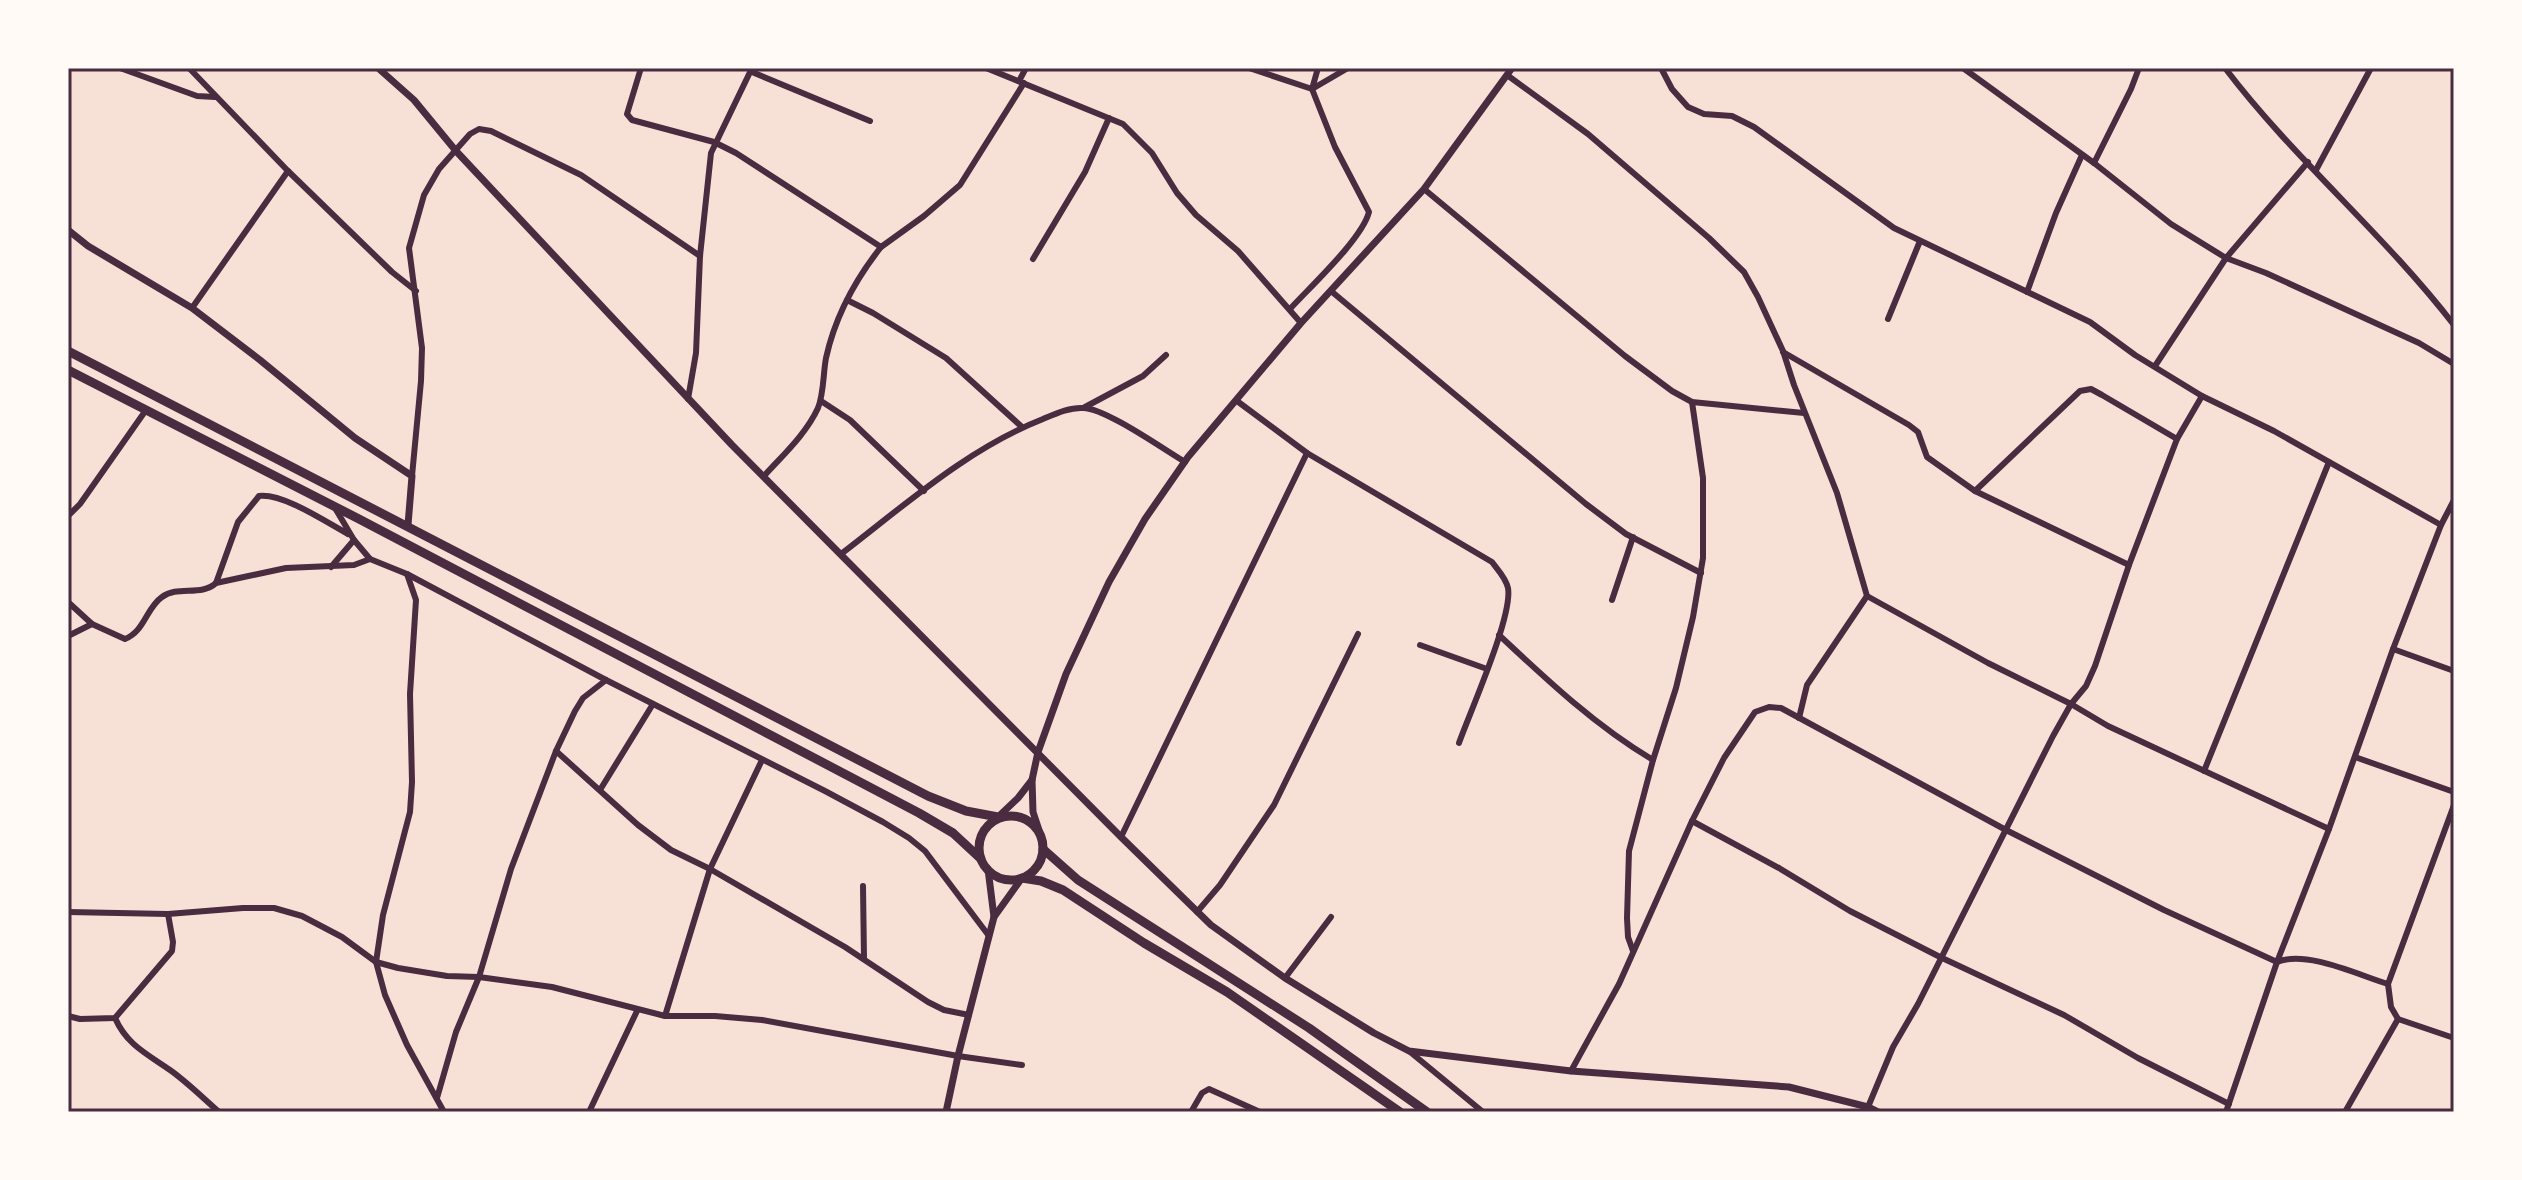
<svg xmlns="http://www.w3.org/2000/svg" width="2522" height="1180" font-family="'Varela Round',sans-serif">
<style>
.lines{fill:none;stroke-linecap:round;stroke-linejoin:round}
.minor{stroke:#4a2c40;stroke-width:6}
.tertiary{stroke:#4a2c40;stroke-width:7}
.primary{stroke:#4a2c40;stroke-width:9}
.neatline{fill:none;stroke:#4a2c40;stroke-width:3}
</style>
<rect width="100%" height="100%" fill="#f7e1d7"/>
<g class="lines">
<g class="minor">
<polyline points="120,68 197,96 215,97"/>
<polyline points="189,68 288,171 392,272 416,291"/>
<polyline points="641,68 627,114 632,120 714,142 736,153 881,247 924,216 960,185 1024,83"/>
<polyline points="986,68 1123,124 1152,153 1177,193 1196,215 1238,251 1301,323"/>
<polyline points="1249,68 1312,89 1348,68"/>
<polyline points="1661,68 1672,89 1688,107 1704,114 1732,116 1754,127 1894,228 2090,322 2135,355 2202,396 2274,431 2441,525"/>
<polyline points="1963,68 2094,163 2171,224 2226,258 2266,273 2419,343 2454,364"/>
<path d="M2225 68C2294 159 2384 234 2454 325"/>
<polyline points="752,72 870,121"/>
<polyline points="1507,75 1588,134 1709,238 1744,272 1758,297 1783,351 1794,385 1837,493 1867,596 1988,663 2071,704 2108,726 2329,829"/>
<polyline points="1019,81 1026,68"/>
<polyline points="2094,163 2131,89 2139,68"/>
<polyline points="2316,170 2371,68"/>
<polyline points="1424,189 1625,356 1672,391 1692,402 1804,413"/>
<polyline points="1033,259 1085,172 1109,118"/>
<polyline points="1331,291 1586,504 1626,534 1701,573"/>
<polyline points="2027,292 2056,213 2082,155"/>
<polyline points="847,300 873,313 946,358 1022,427"/>
<polyline points="192,308 288,171"/>
<path d="M1290 309C1310 287 1362 239 1369 212L1335 147 1312 89 1318 68"/>
<polyline points="1888,319 1920,241"/>
<polyline points="1783,352 1909,425 1918,432 1927,457 1975,491 2129,565"/>
<polyline points="2155,366 2226,258 2308,162"/>
<polyline points="688,399 696,353 700,256 711,153 752,68"/>
<polyline points="821,401 850,420 924,491"/>
<path d="M1237 401 1307 453 1492 562C1498 570 1506 578 1508 588 1513 616 1470 712 1459 743"/>
<polyline points="1085,407 1143,376 1166,355"/>
<polyline points="412,476 421,381 422,348 409,248 424,195 439,169 470,134 479,129 491,131 581,175 700,256"/>
<path d="M764 476C783 455 806 434 818 408 824 393 823 374 826 358 835 317 855 280 881 247"/>
<polyline points="1975,491 2080,391 2091,389 2102,395 2177,439"/>
<polyline points="335,508 354,540 370,559 407,574 606,680 825,791 883,822 909,838 925,851 989,936"/>
<polyline points="68,516 80,504 146,410"/>
<path d="M841 554C905 505 967 449 1043 419 1055 414 1070 407 1083 408 1105 408 1163 449 1185 462"/>
<polyline points="331,567 354,540"/>
<polyline points="407,574 416,600 410,694 412,782 410,812 383,915 376,962 385,995 407,1045 444,1112"/>
<path d="M216 583 238 522 259 496C283 493 326 522 348 534"/>
<polyline points="1612,600 1633,537"/>
<path d="M68 602 92 624 125 639C145 631 146 608 162 597 178 585 201 597 216 583L286 568 354 565 370 559"/>
<path d="M1499 635C1548 681 1596 726 1653 760"/>
<polyline points="68,636 92,624"/>
<polyline points="1420,645 1487,669"/>
<polyline points="2393,649 2454,671"/>
<polyline points="1799,718 1807,685 1867,596"/>
<polyline points="556,751 638,825 671,850 710,869 845,947 928,1002 944,1010 969,1015"/>
<polyline points="2355,757 2454,792"/>
<polyline points="2204,771 2329,462"/>
<polyline points="600,790 653,704"/>
<polyline points="2454,805 2388,984 2391,1007 2398,1019 2454,1038"/>
<polyline points="1692,821 1779,868 1850,911 1940,957 2064,1015 2138,1058 2229,1104"/>
<polyline points="1121,837 1307,453"/>
<polyline points="863,886 864,959"/>
<polyline points="68,912 168,914 243,908 274,908 302,916 342,937 376,962 398,968 447,976 479,977 552,987 665,1016 715,1016 762,1020 958,1056 1022,1065"/>
<polyline points="1197,912 1220,885 1274,805 1358,634"/>
<polyline points="1633,951 1628,937 1627,918 1629,851 1653,760 1676,688 1693,617 1703,558 1703,478 1692,402"/>
<polyline points="1285,978 1331,917"/>
<polyline points="68,1016 80,1019 115,1018 172,951 173,942 168,914"/>
<polyline points="665,1016 710,869 762,760"/>
<path d="M115 1018C127 1045 147 1054 170 1070 187 1082 203 1098 219 1112"/>
<polyline points="1409,1051 1483,1112"/>
<path d="M1571 1071 1619 984 1692 821 1724 758 1755 712 1769 707 1781 708 2006 830 2164 910 2277 962C2307 950 2358 975 2388 984"/>
<polyline points="437,1098 456,1032 479,977 511,869 556,751 575,711 583,698 606,680"/>
<polyline points="1868,1107 1893,1047 1918,1004 2053,736 2071,704 2086,686 2095,666 2129,565 2177,439 2202,396"/>
<polyline points="589,1112 637,1011"/>
<polyline points="1191,1112 1202,1093 1209,1089 1260,1112"/>
<polyline points="2226,1112 2277,962 2329,829 2393,649 2441,525 2454,500"/>
<polyline points="2345,1112 2398,1019"/>
</g>
<g class="tertiary">
<polyline points="378,68 414,100 456,151 732,445 1121,837 1211,925 1285,978 1374,1033 1409,1051 1571,1071 1789,1087 1868,1107 1878,1112"/>
<polyline points="68,230 88,246 192,308 260,360 355,438 412,476 408,525"/>
<polyline points="998,817 1018,798 1032,780"/>
<polyline points="1042,839 1033,812 1032,780 1038,752 1066,674 1109,582 1145,519 1188,457 1301,323 1424,189 1512,68"/>
<polyline points="994,917 1022,878"/>
<polyline points="946,1112 958,1056 994,917 988,869"/>
</g>
<g class="primary">
<polyline points="68,351 928,796 966,811 998,817"/>
<polyline points="68,370 359,519 919,813 953,833 981,859"/>
<circle cx="1011" cy="848" r="32"/>
<polyline points="1043,849 1078,880 1309,1028 1427,1112"/>
<polyline points="1022,878 1041,881 1063,890 1144,943 1227,992 1400,1112"/>
</g>
</g>
<rect width="2522" height="1180" fill="none" stroke="#fffaf5" stroke-width="140"/>
<rect x="70" y="70" width="2382" height="1040" class="neatline"/>
</svg>
